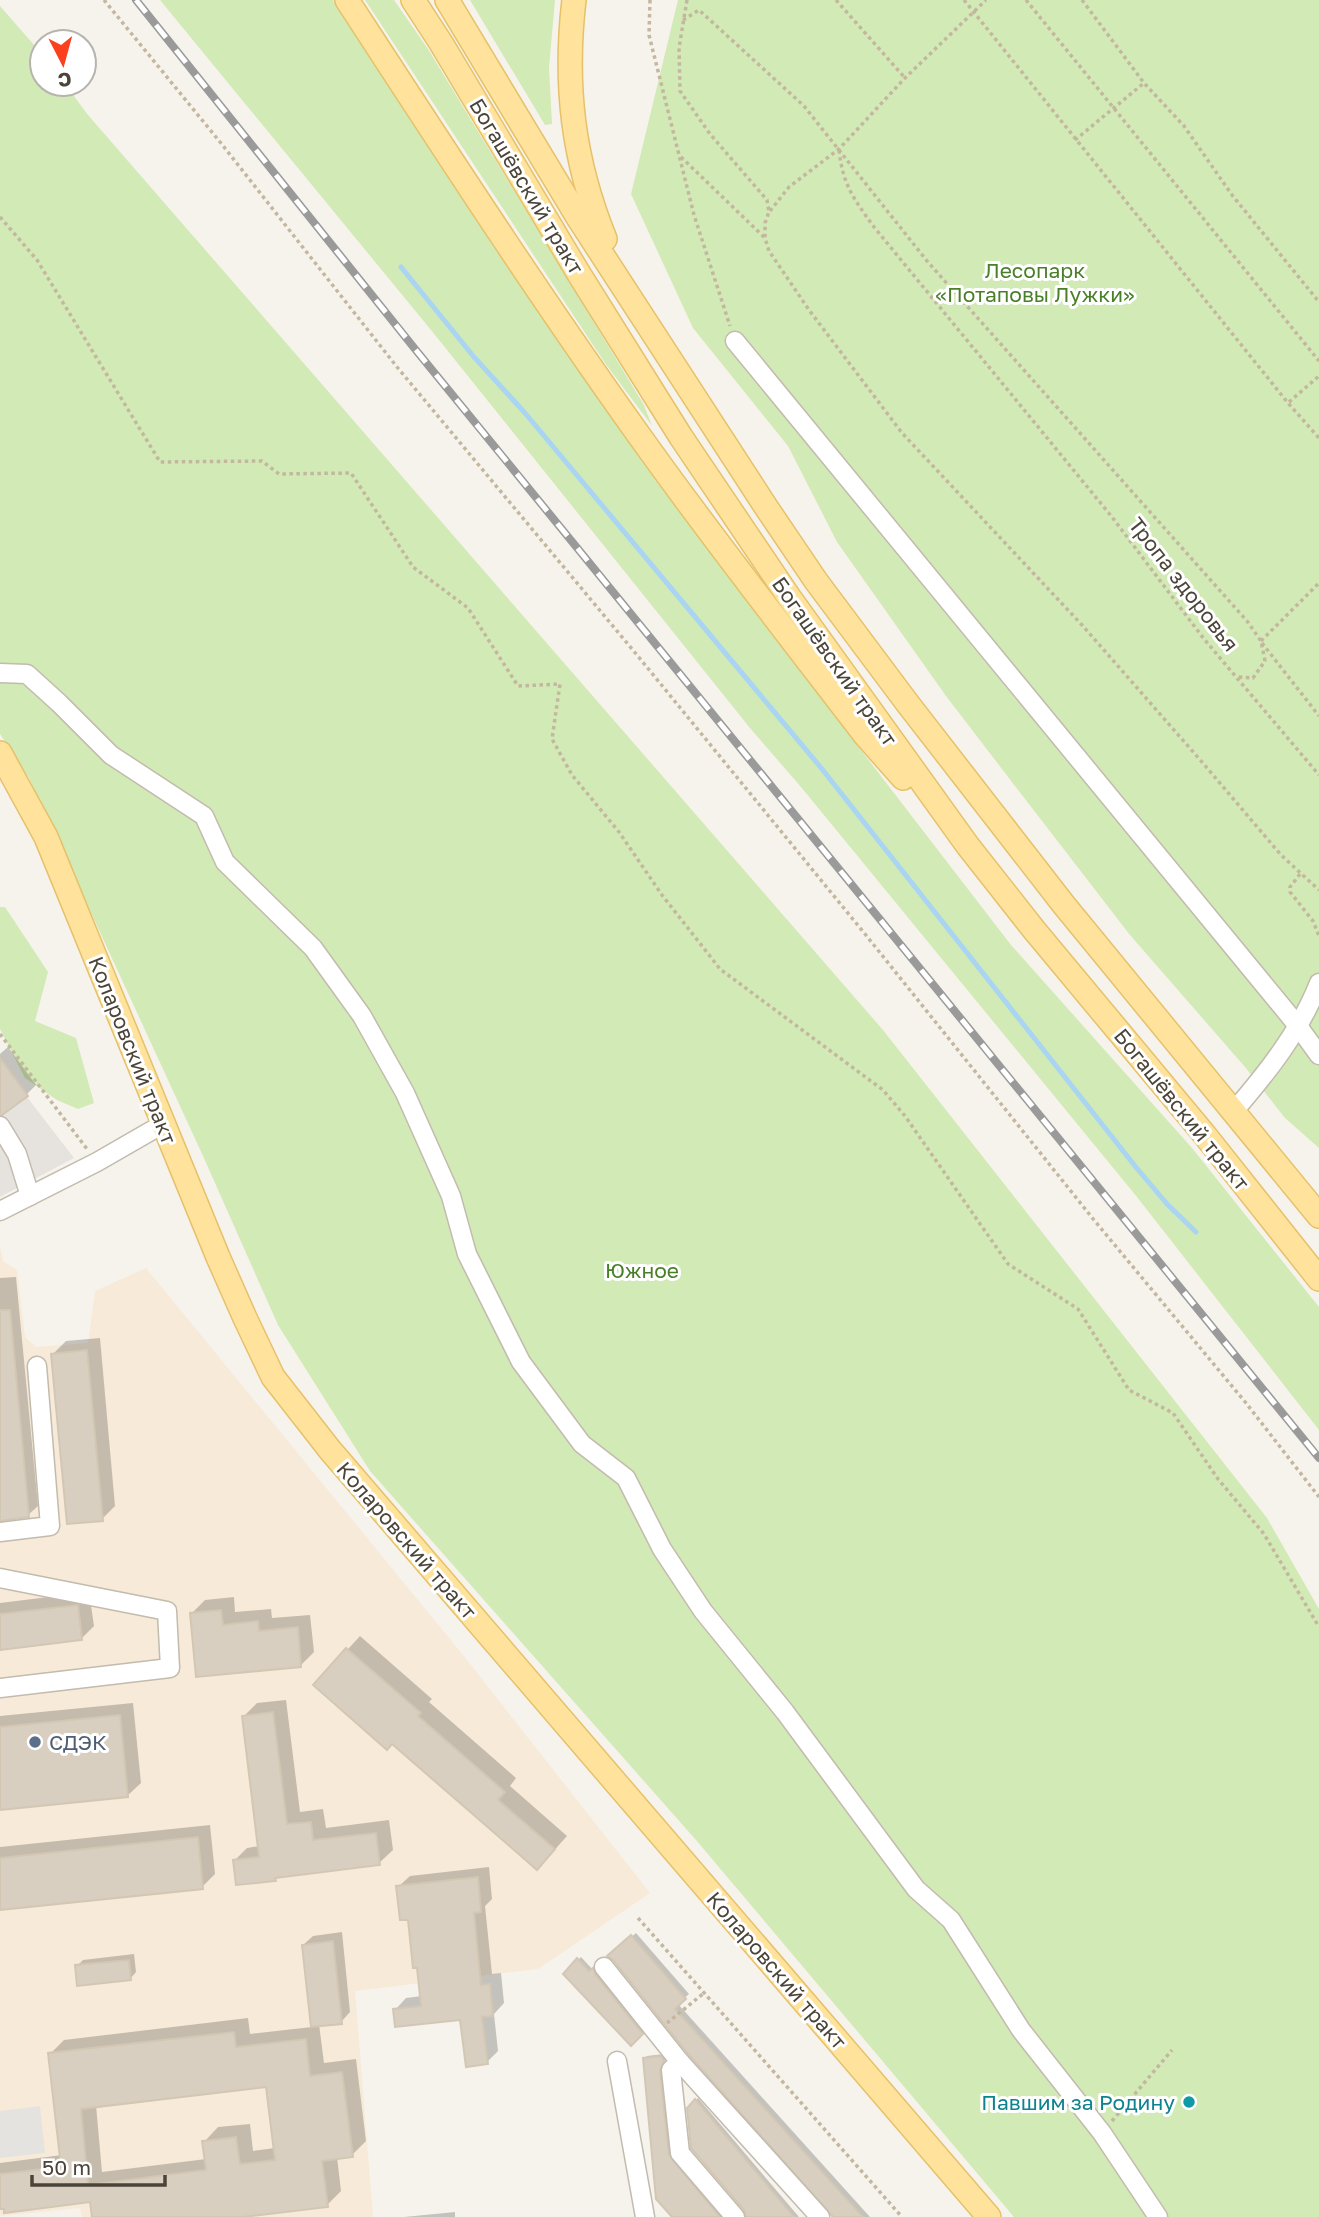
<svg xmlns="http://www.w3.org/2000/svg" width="1319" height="2217" font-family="'Golos Text',sans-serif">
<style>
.commercial{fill:#f7ead8}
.industrial{fill:#e6e2dd}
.green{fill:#d2eab5}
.parking{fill:#e5e3e0}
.shadow{fill:#0003;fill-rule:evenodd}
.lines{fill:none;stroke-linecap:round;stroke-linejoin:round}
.stream{stroke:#a9d4f2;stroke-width:5}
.building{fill:#d8cfc1;stroke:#d3c7b4;stroke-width:2;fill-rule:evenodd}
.minor-casing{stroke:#c2bbae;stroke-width:21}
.major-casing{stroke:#e6c16a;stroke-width:26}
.path{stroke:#c4b79f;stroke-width:3.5;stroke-dasharray:3.5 3.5;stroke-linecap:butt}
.minor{stroke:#fff;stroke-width:18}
.major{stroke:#ffe39c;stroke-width:23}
.rail-casing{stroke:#9a9a9a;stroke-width:8}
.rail{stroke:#fff;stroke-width:5;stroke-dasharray:16;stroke-linecap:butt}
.service-dot{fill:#5c6f8a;stroke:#fff;stroke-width:2.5}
.culture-dot{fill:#0f9aa8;stroke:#fff;stroke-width:2.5}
.labels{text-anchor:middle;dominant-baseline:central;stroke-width:6;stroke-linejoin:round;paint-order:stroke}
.street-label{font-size:21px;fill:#4b4439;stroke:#fff}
.park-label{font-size:21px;fill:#4a7f2a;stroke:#fff}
.service-label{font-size:21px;fill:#4e5e75;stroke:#fff;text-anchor:start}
.culture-label{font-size:21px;fill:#0d838f;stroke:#fff;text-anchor:end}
</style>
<rect width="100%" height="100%" fill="#f6f3ec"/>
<polygon class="commercial" points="0,1245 3,1261 17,1270 25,1337 36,1347 88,1343 95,1291 146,1268 463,1655 650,1893 538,1969 355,1991 373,2217 82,2217 80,2208 0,2216"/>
<polygon class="industrial" points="0,1062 74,1158 0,1197"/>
<g class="green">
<polygon points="160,0 333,0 435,157 584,378 760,619 1011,945 1192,1148 1319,1307 1319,1430 1137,1197 801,787 750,728 431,330"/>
<polygon points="365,0 394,0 428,49 644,405 652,426 605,363"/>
<polygon points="470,0 555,0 549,68 552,124 545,125"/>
<polygon points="678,0 1319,0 1319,1148 1285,1118 1245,1067 1130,935 1015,786 946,696 837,542 788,446 693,328 631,194"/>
<polygon points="0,6 42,54 42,84 65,84 88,115 883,1030 1267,1518 1319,1609 1319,2217 1014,2217 696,1840 370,1471 278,1325 203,1156 29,778 0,734"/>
<polygon points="0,907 5,907 48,972 35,1021 76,1038 94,1103 78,1109 57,1100 25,1078 0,1029"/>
</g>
<polygon class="parking" points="40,2106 45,2153 0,2158 0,2111"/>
<g class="shadow">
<polygon points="8,1047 36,1085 27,1094 0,1110 0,1054"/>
<polygon points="16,1277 38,1506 28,1515 0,1519 0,1278"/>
<polygon points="100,1338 115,1506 102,1519 53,1354 66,1341"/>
<polygon points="89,1592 94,1626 81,1639 0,1649 0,1603"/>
<polygon points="234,1597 235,1612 271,1609 272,1618 310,1615 314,1652 301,1665 192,1613 205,1600"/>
<polygon points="360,1636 432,1699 429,1702 516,1778 510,1786 567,1836 550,1855 315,1685"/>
<polygon points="286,1700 300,1812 323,1809 326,1828 389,1820 393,1850 379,1863 278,1876 275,1879 234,1861 247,1848 260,1846 244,1716 257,1703"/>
<polygon points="133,1703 141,1783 127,1796 0,1808 0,1716"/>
<polygon points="210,1825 215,1874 202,1887 0,1908 0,1847"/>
<polygon points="489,1867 492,1899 485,1906 492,1974 501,1973 504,2003 494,2014 498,2051 487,2062 461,2018 395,2010 406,1998 422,1996 409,1918 398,1887 410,1876"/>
<path d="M342 1932 350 2012 341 2022 319 2024 324 2063 356 2059 366 2141 352 2155 337 2157 341 2191 327 2205 228 2217H94L91 2200 0 2207V2163L62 2155 50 2054 64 2040 248 2018 250 2034 312 2027 303 1945 313 1936ZM267 2085 275 2148 253 2151 250 2124 218 2127 204 2142 206 2159 102 2172 96 2105Z"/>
<polygon points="636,1933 689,1994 678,2004 870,2217 836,2217 610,1956"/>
<polygon points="134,1954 136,1972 130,1979 77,1966 83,1960"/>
<polygon points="581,1957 593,1970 596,1968 645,2031 631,2044 565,1974"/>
<polygon points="664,2054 666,2057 662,2067 673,2157 724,2217 675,2217 645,2059 647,2056"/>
<polygon points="698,2098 799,2217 748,2217 748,2214 688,2109"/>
<polygon points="455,2212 455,2217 404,2217"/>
</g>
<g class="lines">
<polyline class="stream" points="401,267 474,357 525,413 822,769 1135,1166 1167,1204 1196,1232"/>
</g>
<g class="building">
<polygon points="0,1058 28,1096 2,1115 0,1115"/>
<polygon points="0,1310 10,1310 29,1517 0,1521"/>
<polygon points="87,1350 103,1521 67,1524 51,1354"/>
<polygon points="78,1605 82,1640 0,1650 0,1614"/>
<polygon points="221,1610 223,1625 258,1621 259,1631 298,1627 301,1667 196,1677 190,1613"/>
<polygon points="346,1648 421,1713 418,1716 505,1792 498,1800 555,1849 537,1870 392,1744 387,1750 313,1685"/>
<polygon points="273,1712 287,1824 311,1822 313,1840 376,1833 380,1865 275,1878 276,1881 236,1885 233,1860 259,1857 242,1716"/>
<polygon points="120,1715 128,1797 0,1810 0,1727"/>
<polygon points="198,1837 203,1889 0,1910 0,1858"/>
<polygon points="478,1877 481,1912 474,1913 481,1985 490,1984 493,2016 482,2017 488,2064 466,2067 460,2020 395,2027 393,2009 421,2006 417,1968 413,1968 408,1920 400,1920 396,1886"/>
<polygon points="631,1935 686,1999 675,2009 863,2217 833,2217 689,2055 613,1960 607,1956"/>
<polygon points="333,1941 342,2024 311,2027 302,1945"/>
<polygon points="577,1958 589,1971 593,1968 595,1974 643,2034 631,2046 563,1974"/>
<polygon points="129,1960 131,1980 77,1986 75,1965"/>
<path d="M234 2032 236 2047 306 2039 310 2076 342 2072 353 2157 322 2161 328 2207 243 2217H92L90 2202 4 2213V2209H0V2174L61 2167 48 2053ZM266 2087 275 2160 240 2164 236 2137 202 2141 206 2170 88 2185 81 2109Z"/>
<polygon points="661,2056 664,2061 660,2071 669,2155 720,2217 672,2217 656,2199 643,2058"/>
<polygon points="695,2099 794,2217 746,2217 744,2210 691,2148 687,2108"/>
</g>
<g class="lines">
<defs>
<g id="minor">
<polyline points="735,341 1298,1026 1319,1055"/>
<polyline points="0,673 27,674 59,703 111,755 204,816 225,862 313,948 362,1016 405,1093 451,1196 467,1254 521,1362 582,1444 626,1478 662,1549 703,1611 785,1712 916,1889 951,1920 1021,2030 1102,2133 1158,2217"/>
<path d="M1234 1111C1267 1073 1300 1031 1319 983"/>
<polyline points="0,1126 17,1154 30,1196"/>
<polyline points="0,1211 97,1162 163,1124"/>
<polyline points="0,1532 50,1526 37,1366"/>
<polyline points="0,1578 167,1611 170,1668 0,1688"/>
<polyline points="604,1967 680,2062 820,2217"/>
<polyline points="617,2061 645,2217"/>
<polyline points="680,2062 671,2070 680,2153 735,2217"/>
</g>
<g id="major">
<path d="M347 0C446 152 545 305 651 452 720 548 793 641 865 735L903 778"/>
<polyline points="413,0 441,43 579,274 681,437 789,597 968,846 1035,931 1204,1134 1319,1279"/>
<polyline points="447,0 579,219 766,507 816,581 908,704 1064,905 1319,1216"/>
<path d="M574 0C564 85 573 160 605 239"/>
<polyline points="0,753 46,837 218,1257 245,1318 273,1377 330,1450 989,2217"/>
</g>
</defs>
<use href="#minor" class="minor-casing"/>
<use href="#major" class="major-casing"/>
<g class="path">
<polyline points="104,0 220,142 397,367 637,655 865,934 1094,1220 1246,1403 1319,1497"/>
<polyline points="650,0 649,35 694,215 730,326"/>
<polyline points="687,0 679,48 680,91 710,134 767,200 769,212 765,223 765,238 769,251 809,310 902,433 1082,625 1202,762 1281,855 1319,890"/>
<polyline points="836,0 905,78"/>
<polyline points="964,0 1288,403 1319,438"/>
<polyline points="1026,0 1319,361"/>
<polyline points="1082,0 1144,83 1184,126 1232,195 1319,302"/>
<polyline points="683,20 699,10 804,106 927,261 1247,621 1261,641 1265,661 1253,678 1238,677"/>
<polyline points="1075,140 1144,83"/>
<path d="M839 150C843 186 854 199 874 227L1112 517 1204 639 1319 775"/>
<polyline points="681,157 765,238"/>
<polyline points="770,211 789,187 839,149 905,78 986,0"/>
<polyline points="0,217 37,260 160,462 262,461 279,474 351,473 413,567 468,608 518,686 560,684 552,739 572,775 619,832 662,895 720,969 883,1090 905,1116 1008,1264 1078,1309 1129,1390 1173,1413 1218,1479 1264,1534 1319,1627"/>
<polyline points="1289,402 1319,376"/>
<polyline points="1261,641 1319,583"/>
<polyline points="1262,643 1319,716"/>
<polyline points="1300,874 1290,887 1290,892 1313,921 1319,936"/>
<polyline points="0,1034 87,1149"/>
<polyline points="638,1918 902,2217"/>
<polyline points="667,2023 704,1993"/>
<polyline points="1112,2121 1172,2050"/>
</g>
<use href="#minor" class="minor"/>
<use href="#major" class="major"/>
<defs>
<polyline id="rail" points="136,0 415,349 1319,1458"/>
</defs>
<use href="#rail" class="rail-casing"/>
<use href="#rail" class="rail"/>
</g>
<circle class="service-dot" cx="35" cy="1742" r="7"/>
<circle class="culture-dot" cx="1189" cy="2102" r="7"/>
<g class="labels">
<g class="street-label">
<text transform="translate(527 186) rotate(59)">Богашёвский тракт</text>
<text transform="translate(1184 584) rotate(52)">Тропа здоровья</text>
<text transform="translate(835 661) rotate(55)">Богашёвский тракт</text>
<text transform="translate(133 1050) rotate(68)">Коларовский тракт</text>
<text transform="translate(1182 1109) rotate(51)">Богашёвский тракт</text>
<text transform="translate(407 1540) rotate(49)">Коларовский тракт</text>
<text transform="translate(777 1970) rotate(49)">Коларовский тракт</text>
</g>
<g class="park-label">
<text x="1035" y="270">Лесопарк<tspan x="1035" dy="24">«Потаповы Лужки»</tspan></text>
<text x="642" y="1270">Южное</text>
</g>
<g class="service-label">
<text x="49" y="1742">СДЭК</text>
</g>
<g class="culture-label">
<text x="1175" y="2102">Павшим за Родину</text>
</g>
</g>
<g transform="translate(63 63) rotate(174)"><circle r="33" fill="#ffffff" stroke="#b7b4b0" stroke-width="2"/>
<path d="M0-5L12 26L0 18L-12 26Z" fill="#fc3f1d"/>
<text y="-10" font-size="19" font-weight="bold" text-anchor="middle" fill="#4b4439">С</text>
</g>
<path d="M32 2175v10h133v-10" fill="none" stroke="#4b4439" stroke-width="3.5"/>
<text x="42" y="2175" font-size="21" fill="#4b4439" stroke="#ffffff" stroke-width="5" paint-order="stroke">50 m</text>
</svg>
